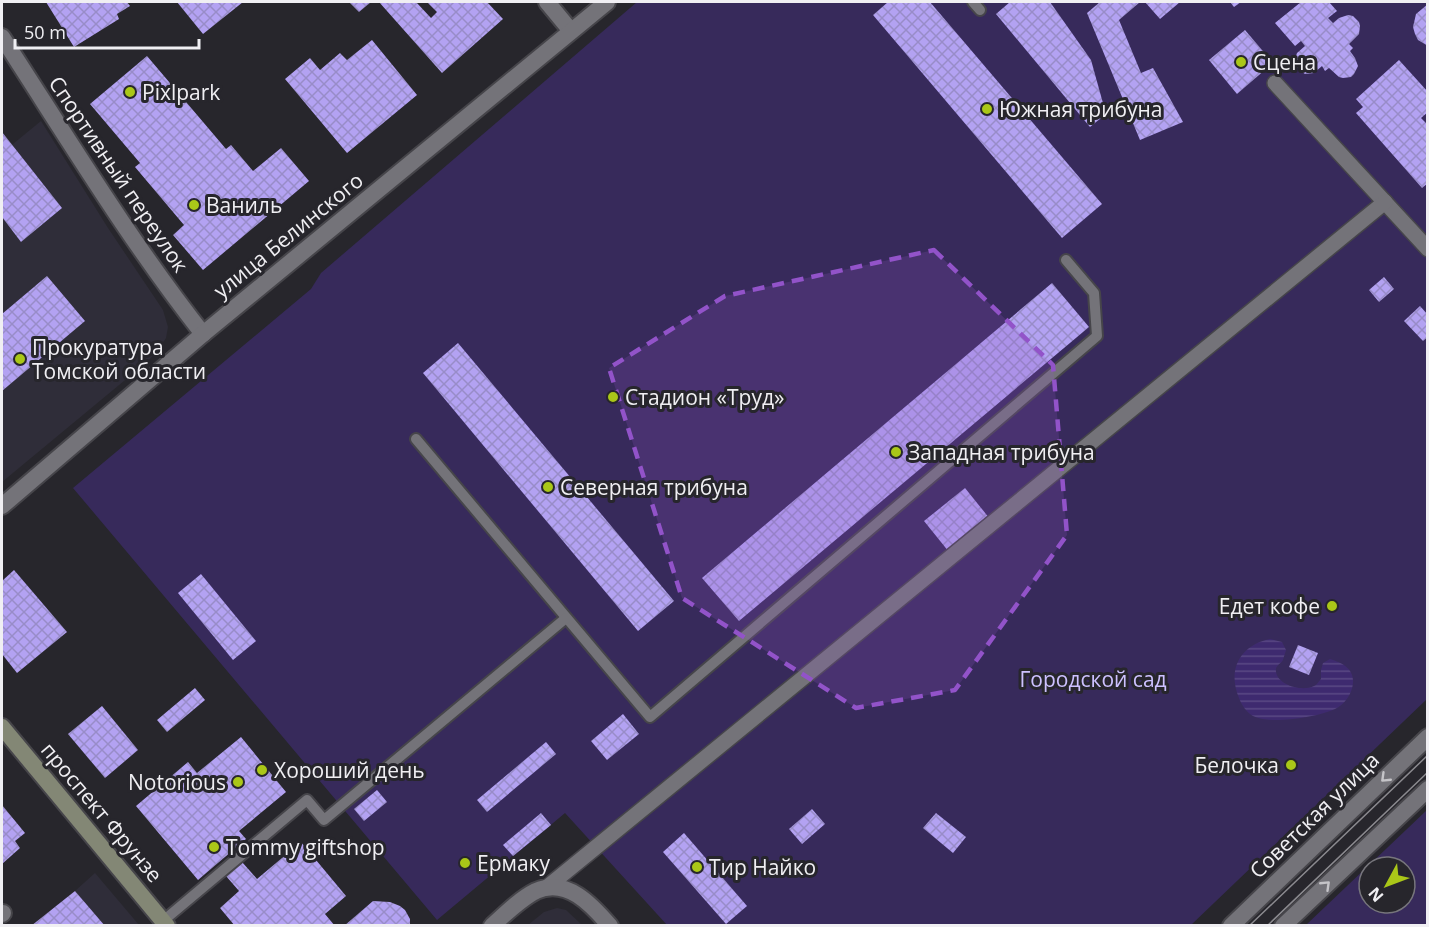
<svg xmlns="http://www.w3.org/2000/svg" width="1429" height="927" font-family="'Open Sans',sans-serif">
<style>
.built{fill:#2f2d39}
.park{fill:#372a5b;fill-rule:evenodd}
.water{fill:url(#water-rules)}
.building{fill:url(#building-cross-hatch)}
.lines{fill:none;stroke-linecap:round;stroke-linejoin:round}
.service-casing{stroke:#46454a;stroke-width:14}
.pedestrian-casing{stroke:#46454a;stroke-width:18}
.minor-casing{stroke:#46454a;stroke-width:20}
.tertiary-casing{stroke:#46454a;stroke-width:20}
.secondary-casing{stroke:#46454a;stroke-width:20}
.service{stroke:#747379;stroke-width:10}
.pedestrian{stroke:#747379;stroke-width:15}
.minor{stroke:#747379;stroke-width:16}
.tertiary{stroke:#747379;stroke-width:16}
.secondary{stroke:#838775;stroke-width:16}
.tram{stroke:#8b8a8f;stroke-width:1.5}
.oneway{stroke:#c5c4c8}
.marked{fill:#9253c9;fill-opacity:0.2;stroke:#9253c9;stroke-width:4.5;stroke-dasharray:12 8;stroke-linejoin:round}
.poi-dot{fill:#aac718;stroke:#27262c;stroke-width:2}
.labels{text-anchor:middle;dominant-baseline:central;stroke-width:6;stroke-linejoin:round;paint-order:stroke}
.poi-label{font-size:21px;fill:#f0eff3;stroke:#27262c;text-anchor:start}
.street-label{font-size:21px;fill:#f0eff3;stroke:#27262c}
.park-label{font-size:21px;fill:#cdc1ff;stroke:#27262c}
</style>
<defs>
<pattern id="water-rules" width="6" height="5" patternUnits="userSpaceOnUse" patternTransform="scale(1.5)"><rect width="6" height="5" fill="#3e2a6f"/><path d="M0 2.5h6" fill="none" stroke="#5a4984"/></pattern>
<pattern id="building-cross-hatch" width="8" height="8" patternUnits="userSpaceOnUse" patternTransform="scale(1.5)"><rect width="8" height="8" fill="#b3a2f2"/><path d="M0 0l8 8M0 8l8-8" fill="none" stroke="#988cc8"/></pattern>
</defs>
<rect width="100%" height="100%" fill="#27262c"/>
<g class="built">
<polygon points="41,121 108,228 163,310 168,327 166,338 158,350 148,361 2,482 2,153"/>
<polygon points="95,873 139,925 31,926 75,891"/>
<polygon points="557,908 566,910 582,925 528,925 544,912"/>
</g>
<g class="park">
<polygon points="637,2 1427,2 1427,699 1191,925 667,925 565,813 437,920 73,488 311,289 321,273"/>
<path d="M1427 810V925H1306ZM1369 867H1405V903H1369Z"/>
</g>
<path class="water" d="M1270 639 1282 642 1286 650C1286 651 1283 659 1283 660 1280 665 1275 665 1276 672 1278 685 1302 692 1314 686 1317 685 1318 682 1321 679V670L1323 663 1330 659C1343 663 1354 669 1353 683 1352 694 1345 704 1335 709 1318 717 1270 725 1253 716 1247 713 1241 704 1239 698 1227 670 1240 645 1270 639Z"/>
<g class="building">
<polygon points="46,2 127,2 130,6 117,14 119,19 74,47"/>
<polygon points="177,2 243,2 203,34"/>
<polygon points="349,2 371,2 359,12"/>
<polygon points="379,2 416,2 431,18 437,12 427,2 470,2 471,3 487,2 503,19 442,73"/>
<polygon points="888,2 930,2 1102,204 1062,238 873,15"/>
<polygon points="1010,2 1050,2 1091,60 1106,114 1090,127 996,14"/>
<polygon points="1100,2 1140,2 1119,20 1141,73 1153,68 1183,122 1140,140 1087,13"/>
<polygon points="1145,2 1180,2 1160,19"/>
<polygon points="1230,2 1241,2 1234,7"/>
<polygon points="1301,2 1329,2 1337,11 1328,18 1333,23 1339,18 1348,15 1353,16 1359,22 1360,26 1359,34 1349,44 1353,48 1350,51 1355,58 1358,66 1354,74 1351,77 1343,78 1339,77 1329,68 1325,71 1322,66 1314,73 1305,74 1302,72 1296,66 1294,62 1297,53 1305,46 1301,41 1295,46 1275,23"/>
<polygon points="1428,4 1428,46 1418,40 1415,34 1413,27 1416,14"/>
<polygon points="1245,30 1273,63 1237,94 1209,60"/>
<polygon points="372,40 417,95 347,153 285,79 310,58 320,70 340,53 347,60"/>
<polygon points="147,56 226,149 231,145 253,171 281,148 309,181 203,270 173,235 184,225 135,167 140,163 90,104"/>
<polygon points="1399,60 1428,92 1428,112 1421,118 1428,125 1428,183 1422,188 1356,113 1363,107 1356,99"/>
<polygon points="2,132 62,208 21,242 2,217"/>
<polygon points="47,276 85,321 2,391 2,314"/>
<polygon points="1384,277 1394,289 1379,302 1369,290"/>
<polygon points="1052,283 1089,327 739,621 702,578"/>
<polygon points="1420,306 1428,315 1428,337 1423,341 1404,321"/>
<polygon points="458,343 674,601 638,631 423,373"/>
<polygon points="965,488 990,519 949,552 924,521"/>
<polygon points="14,570 67,632 17,673 2,654 2,581"/>
<polygon points="201,574 256,641 233,660 178,593"/>
<polygon points="1298,645 1318,653 1309,675 1289,667"/>
<polygon points="195,688 205,700 167,732 157,720"/>
<polygon points="102,706 138,750 105,778 68,734"/>
<polygon points="623,714 639,734 607,760 591,741"/>
<polygon points="241,737 286,792 239,831 246,839 198,880 136,806 188,762 197,773"/>
<polygon points="546,742 556,754 487,812 477,800"/>
<polygon points="377,790 387,802 364,821 354,809"/>
<polygon points="2,805 25,833 15,841 20,848 2,864"/>
<polygon points="812,809 825,824 802,844 789,829"/>
<polygon points="541,813 551,825 513,856 503,845"/>
<polygon points="936,813 966,837 953,853 923,828"/>
<polygon points="684,833 747,906 726,924 663,852"/>
<polygon points="301,842 346,896 325,914 335,926 235,926 220,908 239,891 226,876 242,862 257,879"/>
<polygon points="75,891 105,926 31,926"/>
<polygon points="373,901 390,902 400,906 405,910 410,919 410,926 344,926"/>
</g>
<g class="lines">
<defs>
<g id="service">
<polyline points="973,2 980,10"/>
<polyline points="416,439 650,717 1097,336 1094,293 1066,260"/>
<polyline points="163,921 307,800 324,820 566,618"/>
</g>
<g id="pedestrian">
<polyline points="1275,83 1428,249"/>
<polyline points="546,888 1385,202"/>
</g>
<g id="minor">
<polyline points="547,2 571,31"/>
<path d="M2 37C67 137 129 240 203 334"/>
<polyline points="2,914 3,913"/>
</g>
<g id="tertiary">
<polyline points="2,506 203,334 607,2"/>
<path d="M492 926C505 914 520 899 536 891 567 877 592 905 610 926"/>
<polyline points="1231,926 1428,737"/>
<polyline points="1283,926 1428,789"/>
</g>
<polyline id="secondary" points="2,727 167,926"/>
</defs>
<use href="#service" class="service-casing"/>
<use href="#pedestrian" class="pedestrian-casing"/>
<use href="#minor" class="minor-casing"/>
<use href="#tertiary" class="tertiary-casing"/>
<use href="#secondary" class="secondary-casing"/>
<use href="#service" class="service"/>
<use href="#pedestrian" class="pedestrian"/>
<use href="#minor" class="minor"/>
<use href="#tertiary" class="tertiary"/>
<use href="#secondary" class="secondary"/>
<g class="tram">
<polyline points="1249,926 1428,755"/>
<polyline points="1267,926 1428,772"/>
</g>
</g>
<defs><path id="oneway-chevron" d="M-2-3.5L2.5 0L-2 3.5" fill="none" stroke-width="1.6" stroke-linecap="round" stroke-linejoin="round" transform="scale(1.5)"/></defs>
<g class="oneway">
<use href="#oneway-chevron" transform="translate(1385 778) rotate(136)"/>
<use href="#oneway-chevron" transform="translate(1326 885) rotate(-44)"/>
</g>
<path class="marked" d="M934 250 1053 365 1067 535 955 690 856 708 682 598 609 368 725 296Z"/>
<g class="poi-dot">
<circle cx="1241" cy="62" r="6"/>
<circle cx="130" cy="92" r="6"/>
<circle cx="987" cy="109" r="6"/>
<circle cx="194" cy="205" r="6"/>
<circle cx="20" cy="359" r="6"/>
<circle cx="613" cy="397" r="6"/>
<circle cx="896" cy="452" r="6"/>
<circle cx="548" cy="487" r="6"/>
<circle cx="1332" cy="606" r="6"/>
<circle cx="1291" cy="765" r="6"/>
<circle cx="262" cy="770" r="6"/>
<circle cx="238" cy="782" r="6"/>
<circle cx="214" cy="847" r="6"/>
<circle cx="465" cy="863" r="6"/>
<circle cx="697" cy="867" r="6"/>
</g>
<g class="labels">
<g class="poi-label">
<text x="1253" y="62">Сцена</text>
<text x="142" y="92">Pixlpark</text>
<text x="999" y="109">Южная трибуна</text>
<text x="206" y="205">Ваниль</text>
<text x="32" y="347">Прокуратура<tspan x="32" dy="24">Томской области</tspan></text>
<text x="625" y="397">Стадион «Труд»</text>
<text x="908" y="452">Западная трибуна</text>
<text x="560" y="487">Северная трибуна</text>
<text x="1320" y="606" text-anchor="end">Едет кофе</text>
<text x="1279" y="765" text-anchor="end">Белочка</text>
<text x="274" y="770">Хороший день</text>
<text x="226" y="782" text-anchor="end">Notorious</text>
<text x="226" y="847">Tommy giftshop</text>
<text x="477" y="863">Ермаку</text>
<text x="709" y="867">Тир Найко</text>
</g>
<g class="street-label">
<text transform="translate(119 174) rotate(56)">Спортивный переулок</text>
<text transform="translate(288 235) rotate(-39)">улица Белинского</text>
<text transform="translate(102 812) rotate(50)">проспект Фрунзе</text>
<text transform="translate(1314 815) rotate(-44)">Советская улица</text>
</g>
<g class="park-label">
<text x="1093" y="679">Городской сад</text>
</g>
</g>
<rect width="1429" height="927" fill="none" stroke="#f0eff3" stroke-width="6"/>
<g transform="translate(1387 885) rotate(229)"><circle r="28" fill="#27262c" stroke="#77767c" stroke-width="1.5"/>
<path d="M0-4.5L10 22L0 15L-10 22Z" fill="#aac718"/>
<text y="-9" font-size="16" font-weight="bold" text-anchor="middle" fill="#f0eff3">N</text>
</g>
<path d="M15 39v9h184v-9" fill="none" stroke="#f0eff3" stroke-width="3"/>
<text x="24" y="39" font-size="18" fill="#f0eff3" stroke="#27262c" stroke-width="4.5" paint-order="stroke">50 m</text>
</svg>
